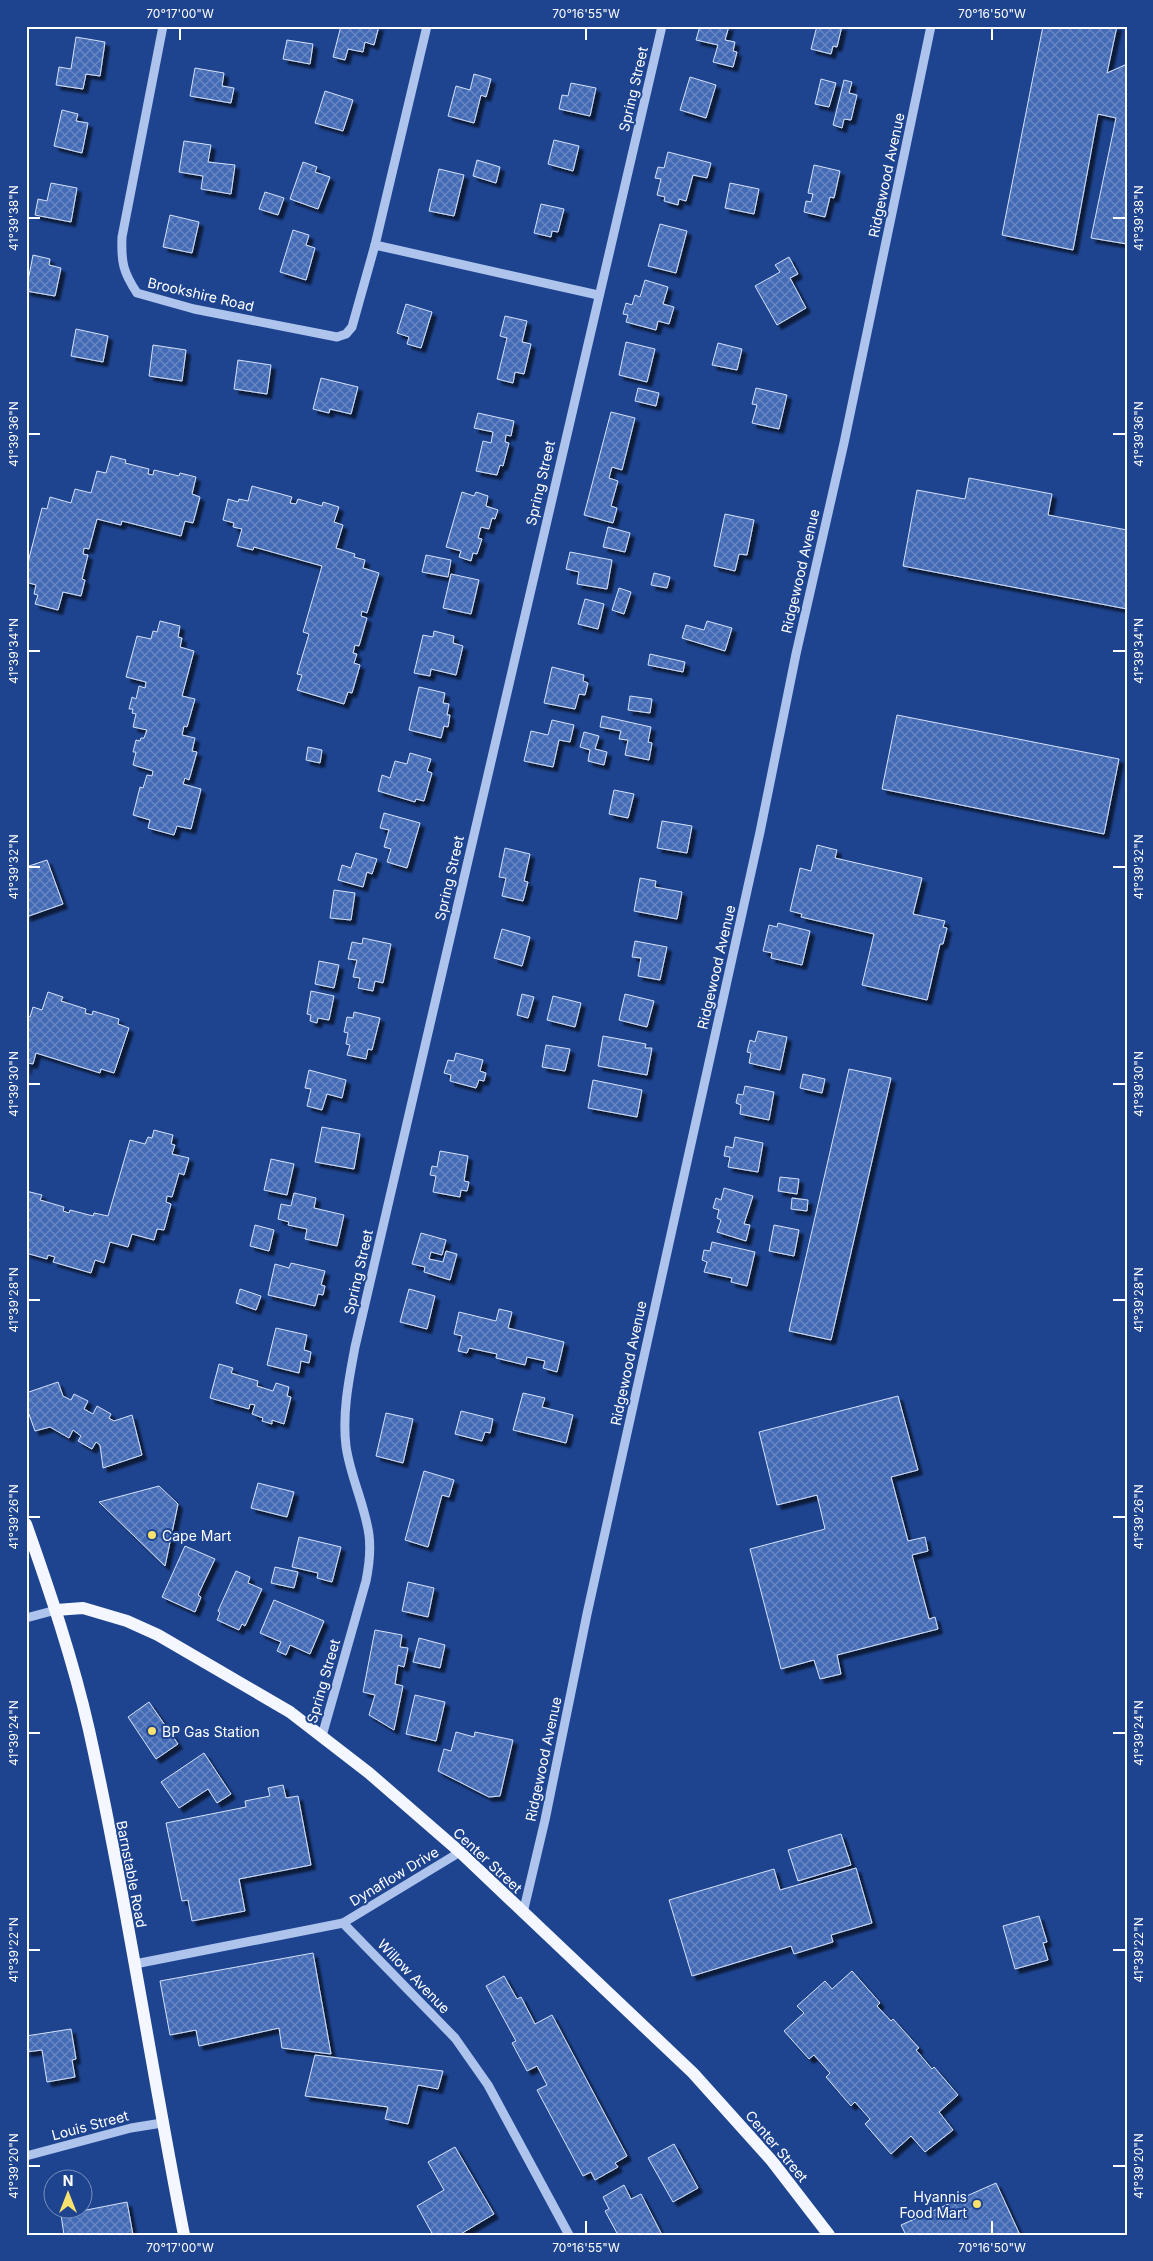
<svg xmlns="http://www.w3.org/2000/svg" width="1153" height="2261" font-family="Inter,sans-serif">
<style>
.building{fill:url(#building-cross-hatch);stroke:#d4e1f9;filter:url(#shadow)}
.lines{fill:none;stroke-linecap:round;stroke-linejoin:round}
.minor{stroke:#aec4ed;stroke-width:9}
.major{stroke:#f4f7ff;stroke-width:12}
.ticks{fill:none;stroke:#fff;stroke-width:2}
.poi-dot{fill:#fbe16e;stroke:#1e4490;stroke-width:2}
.labels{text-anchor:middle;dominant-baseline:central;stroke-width:4;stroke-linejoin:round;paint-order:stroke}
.street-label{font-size:14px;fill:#fff;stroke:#1e4490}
.poi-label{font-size:14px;fill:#fff;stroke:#1e4490;text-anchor:start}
.neatline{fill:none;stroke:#fff;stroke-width:2}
.ticks-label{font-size:12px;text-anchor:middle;fill:#fff}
</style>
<defs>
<pattern id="building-cross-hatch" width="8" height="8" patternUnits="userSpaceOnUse" patternTransform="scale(1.25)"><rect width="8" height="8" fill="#436ab5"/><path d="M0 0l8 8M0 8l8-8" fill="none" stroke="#6988c4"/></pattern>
<filter id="shadow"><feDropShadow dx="4.5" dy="4.5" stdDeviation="1" flood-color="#0009"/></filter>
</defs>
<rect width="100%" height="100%" fill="#1e4490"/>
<g class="building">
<polygon points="341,26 379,26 374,45 365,42 363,52 348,49 345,60 333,57"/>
<polygon points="700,26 729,26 725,40 735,42 733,51 737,52 733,67 713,62 718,45 696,40"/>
<polygon points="817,26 842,26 837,47 833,46 831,54 811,49"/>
<polygon points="1043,26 1117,26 1107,73 1127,64 1127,244 1091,238 1116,118 1098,114 1073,250 1002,235"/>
<polygon points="76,37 105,42 100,76 86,74 83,89 56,85 59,67 71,69"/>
<polygon points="287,40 313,44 310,64 283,59"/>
<polygon points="195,68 224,73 222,86 234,88 231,103 190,96"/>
<polygon points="474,74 491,79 486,97 481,95 474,123 448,116 456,86 470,90"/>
<polygon points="690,77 716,85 706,118 680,110"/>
<polygon points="821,79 836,83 829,107 815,104"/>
<polygon points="844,80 852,82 849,93 857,95 851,120 844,119 842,128 833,125"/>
<polygon points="571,83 596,88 590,116 559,109 562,95 568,96"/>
<polygon points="325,91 353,100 343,131 315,123"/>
<polygon points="62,110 78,114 76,121 88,123 82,153 54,146"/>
<polygon points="554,140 579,146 573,171 548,164"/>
<polygon points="184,141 211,145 208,162 235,165 231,194 201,189 203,176 179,172"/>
<polygon points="668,152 711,163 707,178 693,175 686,201 679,199 678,205 664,201 665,197 657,195 661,179 655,178 658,167 664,168"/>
<polygon points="477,160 500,167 496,183 473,176"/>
<polygon points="303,162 317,167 315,172 330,177 318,209 290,199"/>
<polygon points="814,165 840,171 834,198 830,197 825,217 804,212 806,201 811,202 813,194 808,193"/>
<polygon points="439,169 464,175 454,216 429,211"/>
<polygon points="51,183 77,188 71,222 35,215 38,199 47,201"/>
<polygon points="730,183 759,189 754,214 725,208"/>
<polygon points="265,192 284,198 278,215 259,209"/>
<polygon points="541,204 564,209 558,232 552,231 551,237 534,233"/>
<polygon points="170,215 199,222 192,253 163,247"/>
<polygon points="660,224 687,231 676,273 648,266"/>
<polygon points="293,230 309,235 306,245 315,248 306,280 280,272"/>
<polygon points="33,255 50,259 49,265 61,268 55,296 26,291"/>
<polygon points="789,257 798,274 790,278 806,308 777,325 755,286 780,272 775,265"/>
<polygon points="645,280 668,287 663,304 674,307 669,324 658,321 656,330 626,322 628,315 623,314 626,303 632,305 635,295 640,297"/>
<polygon points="406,304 432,312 421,348 407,344 409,337 397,333"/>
<polygon points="505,316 527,321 522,342 531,344 524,374 515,372 513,383 497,379 507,338 500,336"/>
<polygon points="76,329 108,336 103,362 71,356"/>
<polygon points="626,342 655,349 647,382 619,375"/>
<polygon points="718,343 742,349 737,370 712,365"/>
<polygon points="153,345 186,350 182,381 149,376"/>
<polygon points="238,360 271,365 267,394 234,389"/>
<polygon points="321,378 358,387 351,414 330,409 329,413 313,409"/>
<polygon points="638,388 659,393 656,406 635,401"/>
<polygon points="756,388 787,395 779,429 752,423 757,405 752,404"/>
<polygon points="611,412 635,418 622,470 612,467 609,478 618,481 611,506 617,508 613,523 584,515"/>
<polygon points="478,413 514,421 511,436 506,435 505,442 509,443 503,466 500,465 497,475 476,471 483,441 491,443 493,432 474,428"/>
<polygon points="111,456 126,460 125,463 149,469 148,474 153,475 154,470 179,476 180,473 196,477 192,494 200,497 193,523 185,521 181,536 122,521 121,525 97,519 89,549 84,548 83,554 88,555 82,579 85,580 81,596 63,592 58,610 35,604 38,595 34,594 36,585 26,582 26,570 42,508 47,509 50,497 71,503 75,489 91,493 97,471 106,473"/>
<polygon points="969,478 1052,494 1048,515 1127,530 1127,609 903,566 917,490 965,499"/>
<polygon points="252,486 292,497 290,503 296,504 298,499 322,506 323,502 339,507 334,522 343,525 336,548 355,554 354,557 365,560 363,568 379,573 367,613 362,611 361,616 367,618 359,646 355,645 353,653 357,654 354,663 360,665 352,693 348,692 344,704 297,690 302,675 297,674 309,634 303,632 322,566 254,547 253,550 237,546 242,529 233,527 234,523 223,520 228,499 238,502 239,499 248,501"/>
<polygon points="462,492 474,496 476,492 488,496 486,506 498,510 495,519 492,518 489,529 481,527 478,538 482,539 477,554 473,553 471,561 459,557 461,551 446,547"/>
<polygon points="725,514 754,520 747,555 739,554 735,571 714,566"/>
<polygon points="608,527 630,533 625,552 603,547"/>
<polygon points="570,552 612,560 607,589 577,584 579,572 566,569"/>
<polygon points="426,555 451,560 448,577 422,572"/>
<polygon points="654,573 670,577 667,588 651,585"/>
<polygon points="451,574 479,580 471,614 443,608"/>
<polygon points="619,588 631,592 624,614 612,610"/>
<polygon points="585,599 604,604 598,629 578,624"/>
<polygon points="160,621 180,626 178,637 182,638 180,647 194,651 182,696 195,699 187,727 184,726 182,735 195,738 192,751 197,752 189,780 185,778 183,784 201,789 191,829 177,826 174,835 148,828 150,820 133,815 140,787 143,788 147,775 152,776 153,771 133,765 136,752 133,752 136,740 140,741 141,738 144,738 147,730 133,727 136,714 132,713 133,709 129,709 132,697 136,699 139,686 145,688 146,682 126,677 137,636 151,639 153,631 157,632"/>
<polygon points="707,621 732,628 725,651 682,638 686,625 704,630"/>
<polygon points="434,631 454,636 453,643 463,646 456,675 431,669 430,676 414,673 423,635 433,637"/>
<polygon points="650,654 685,662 683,672 648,665"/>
<polygon points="552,667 584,675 583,681 588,683 585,695 579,694 575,709 544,703"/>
<polygon points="419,687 445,693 443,703 449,704 447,715 450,715 448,727 444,726 441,738 409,730"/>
<polygon points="630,696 652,699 650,713 628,710"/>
<polygon points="897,715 1119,759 1104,834 882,789"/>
<polygon points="602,716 651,727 648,742 652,743 649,760 625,755 628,740 619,739 621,731 600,727"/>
<polygon points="552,720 574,725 570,742 559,740 553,767 524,761 531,731 548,735"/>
<polygon points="584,732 599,736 595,749 607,752 604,765 588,761 590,750 580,747"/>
<polygon points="308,747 322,750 320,763 306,760"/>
<polygon points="410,753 431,759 427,771 432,773 424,801 416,799 415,802 378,791 382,775 390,778 395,761 407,764"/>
<polygon points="614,790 634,794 628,818 609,814"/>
<polygon points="384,813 420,823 407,868 387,862 391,849 384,847 389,830 380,828"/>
<polygon points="662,821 692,826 687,853 657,848"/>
<polygon points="817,845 837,850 835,858 922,878 913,914 945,921 943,927 947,928 943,944 940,944 927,1000 862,985 874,934 801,917 802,914 790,911 800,868 811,871"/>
<polygon points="505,848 530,854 524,881 528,882 523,901 502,896 506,878 499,877"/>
<polygon points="356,853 377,859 372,874 367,872 363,887 338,880 342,865 351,868"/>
<polygon points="47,860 63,904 26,917 26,867"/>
<polygon points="640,878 656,881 655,887 682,892 677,919 634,911"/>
<polygon points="334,890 355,893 351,920 330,918"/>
<polygon points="778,923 810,931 802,965 771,958 772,953 763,951 769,925 777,927"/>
<polygon points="502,929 530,937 522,966 494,958"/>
<polygon points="363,938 391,944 383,983 375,981 373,991 358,988 360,978 353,977 357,960 348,959 352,942 362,944"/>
<polygon points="635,941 667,947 660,980 638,976 641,958 632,957"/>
<polygon points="319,961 339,965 334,988 315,984"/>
<polygon points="311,991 334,996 329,1020 318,1018 317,1023 310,1021 311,1015 307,1014"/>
<polygon points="48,992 63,997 61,1001 86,1009 85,1013 92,1015 93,1011 119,1019 118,1024 129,1028 114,1073 101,1069 100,1073 36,1053 33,1064 28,1063 26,1070 26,1016 30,1017 33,1007 42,1010"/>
<polygon points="522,994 534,997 528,1018 517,1015"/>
<polygon points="625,994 654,1001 647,1027 619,1020"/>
<polygon points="553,996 581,1003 575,1027 547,1020"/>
<polygon points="354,1012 380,1018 372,1050 368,1049 366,1059 347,1055 350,1045 346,1044 348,1033 344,1032 347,1017 353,1018"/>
<polygon points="758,1031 787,1037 780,1070 749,1063 751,1053 747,1052 750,1040 755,1042"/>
<polygon points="603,1036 646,1044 645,1048 652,1048 647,1075 598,1066"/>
<polygon points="546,1045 570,1049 565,1071 542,1067"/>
<polygon points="456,1053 483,1060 480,1071 486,1073 484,1081 479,1080 476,1088 450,1081 451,1075 444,1073 448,1060 454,1061"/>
<polygon points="849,1069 891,1078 831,1340 789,1331"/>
<polygon points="309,1070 346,1080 342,1098 327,1094 322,1110 307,1106 311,1089 305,1088"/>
<polygon points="803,1074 825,1079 822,1093 800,1088"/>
<polygon points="593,1080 642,1090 637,1117 588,1108"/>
<polygon points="745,1086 774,1092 769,1120 740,1114 741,1105 736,1103 738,1094 743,1095"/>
<polygon points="322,1127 360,1134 354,1169 315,1162"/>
<polygon points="154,1130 173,1135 171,1144 175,1145 172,1154 189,1158 184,1175 179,1173 172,1197 167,1196 166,1202 171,1204 164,1230 157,1229 154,1240 132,1234 128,1247 110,1242 104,1263 95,1260 91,1273 53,1262 55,1257 48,1255 47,1259 26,1253 26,1191 42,1195 40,1200 64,1207 63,1211 69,1213 70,1210 93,1216 94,1213 108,1216 130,1140 145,1144 148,1137 152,1138"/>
<polygon points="735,1137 763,1143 758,1172 728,1167 730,1157 724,1156 726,1146 733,1148"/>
<polygon points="440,1151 468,1156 464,1181 469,1182 467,1191 461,1190 460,1197 433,1192 436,1176 430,1175 432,1166 437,1167"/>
<polygon points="271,1159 294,1164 287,1195 264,1190"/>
<polygon points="780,1177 799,1179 797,1194 778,1191"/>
<polygon points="724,1188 753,1196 744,1224 750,1225 746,1241 717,1232 721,1220 717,1218 719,1210 713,1208 716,1198 721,1200"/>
<polygon points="294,1193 316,1198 314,1208 344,1215 337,1246 305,1239 307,1229 288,1225 289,1222 278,1219 281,1204 291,1206"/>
<polygon points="792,1198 808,1200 807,1211 791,1209"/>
<polygon points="255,1225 274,1230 269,1251 250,1246"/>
<polygon points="774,1225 799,1230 794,1256 769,1251"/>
<polygon points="421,1233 446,1240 442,1255 431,1252 429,1259 443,1262 446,1251 457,1254 450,1280 424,1272 425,1267 412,1264"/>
<polygon points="712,1242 755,1252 747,1286 731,1282 732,1278 704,1272 707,1262 702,1260 704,1250 710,1251"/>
<polygon points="291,1263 325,1271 321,1285 325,1286 323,1295 318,1294 315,1306 268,1295 275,1264 289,1268"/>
<polygon points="240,1289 261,1296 256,1310 236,1303"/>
<polygon points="409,1289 435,1296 427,1329 400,1322"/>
<polygon points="499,1309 512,1312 508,1328 564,1342 557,1372 543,1368 545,1361 527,1357 525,1365 496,1358 497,1354 469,1348 467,1353 458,1351 462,1336 454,1334 459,1312 496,1321"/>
<polygon points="276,1328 307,1335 304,1350 311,1352 309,1363 301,1361 299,1373 267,1365"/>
<polygon points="219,1364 233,1368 231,1373 258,1381 257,1386 273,1391 276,1383 289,1387 287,1396 291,1397 284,1424 272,1420 272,1424 262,1421 263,1418 252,1414 255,1405 250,1404 249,1409 210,1398"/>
<polygon points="58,1382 63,1396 71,1400 74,1394 88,1401 84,1409 93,1414 97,1406 111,1414 109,1418 114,1421 132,1415 142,1455 103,1468 100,1445 96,1442 92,1449 78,1441 81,1436 73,1430 69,1438 50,1427 35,1431 26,1406 26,1393"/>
<polygon points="523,1393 545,1398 542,1407 573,1415 566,1443 513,1430"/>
<polygon points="898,1396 918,1470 891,1477 908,1541 925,1537 928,1551 912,1555 929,1619 935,1617 938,1629 837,1655 841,1674 820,1679 814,1660 781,1669 750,1549 825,1529 817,1495 777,1505 759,1432"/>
<polygon points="461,1411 493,1419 490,1433 485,1432 482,1441 455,1434"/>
<polygon points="386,1413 413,1419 403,1463 376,1456"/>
<polygon points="424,1471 454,1480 449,1497 442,1495 428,1547 405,1540"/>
<polygon points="258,1483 294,1492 287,1517 251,1508"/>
<polygon points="159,1486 178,1504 165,1566 99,1502"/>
<polygon points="299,1537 341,1547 332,1582 317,1578 318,1573 292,1567"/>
<polygon points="185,1546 215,1559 198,1595 201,1597 195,1612 162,1597"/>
<polygon points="275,1567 298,1572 294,1588 271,1583"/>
<polygon points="236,1571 250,1577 248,1583 262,1589 245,1626 242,1624 239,1630 217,1620 220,1613 218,1611"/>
<polygon points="408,1582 434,1588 428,1617 402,1611"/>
<polygon points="274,1600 324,1621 310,1654 290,1645 286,1655 277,1651 281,1642 260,1633"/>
<polygon points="375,1630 402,1635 400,1647 408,1648 404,1667 398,1665 395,1684 403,1686 394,1730 369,1715 375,1695 363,1692"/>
<polygon points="419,1638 445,1645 440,1668 413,1662"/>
<polygon points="415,1695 445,1702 436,1741 406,1734"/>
<polygon points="149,1702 178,1744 156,1759 128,1717"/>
<polygon points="456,1732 474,1737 475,1732 513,1740 500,1796 489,1797 438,1771 444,1749 451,1751"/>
<polygon points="204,1753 231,1794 217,1803 208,1789 179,1808 161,1782"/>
<polygon points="283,1785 286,1798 298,1796 311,1865 239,1879 245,1911 192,1921 188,1900 182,1901 166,1823 246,1807 245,1801 270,1796 268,1788"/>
<polygon points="841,1834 851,1865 798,1881 788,1850"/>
<polygon points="856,1868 872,1923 831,1935 833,1942 794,1954 791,1946 692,1976 669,1900 774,1869 780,1890"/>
<polygon points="1039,1916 1047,1942 1043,1943 1048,1960 1015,1969 1003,1926"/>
<polygon points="313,1953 331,2054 282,2048 279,2028 199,2046 196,2030 170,2035 160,1981"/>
<polygon points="852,1971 880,2003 877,2006 891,2021 893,2019 919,2048 916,2050 932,2069 934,2067 958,2095 939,2112 953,2130 925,2152 911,2136 891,2154 865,2124 870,2119 855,2102 851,2106 826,2077 830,2073 814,2055 809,2059 784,2031 804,2013 797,2006 825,1981 832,1989"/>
<polygon points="504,1976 517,1999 521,1997 535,2024 552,2015 627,2156 615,2163 618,2167 595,2180 591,2172 583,2176 537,2090 547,2085 537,2066 527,2071 512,2043 516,2041 486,1986"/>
<polygon points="71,2029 76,2059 72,2060 75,2077 47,2082 42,2050 26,2052 26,2036"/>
<polygon points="315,2055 443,2071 438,2089 418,2085 408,2124 385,2119 388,2107 305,2096"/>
<polygon points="674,2144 698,2188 673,2202 648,2158"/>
<polygon points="455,2147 494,2214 459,2235 433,2235 417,2206 444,2190 428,2162"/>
<polygon points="996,2183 1020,2235 906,2235 901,2225"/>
<polygon points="624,2185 631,2199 641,2194 662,2235 618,2235 605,2211 609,2209 603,2197"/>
<polygon points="127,2202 133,2235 64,2235 61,2215"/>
</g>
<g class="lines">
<g class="minor">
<path d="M163 26 122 237C121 262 123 272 137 293L194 309 337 337 346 334 352 327 375 245 427 26"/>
<polyline points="375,245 598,295"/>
<polyline points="26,1618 56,1610"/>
<path d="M322 1736 366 1581C369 1566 371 1551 369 1535 365 1505 350 1476 346 1446 342 1413 349 1379 355 1347L662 26"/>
<polyline points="523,1913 545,1820 587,1614 760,832 796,654 844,443 931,26"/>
<polyline points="343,1923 460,1852"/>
<polyline points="135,1964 343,1923 455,2038 488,2085 569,2235"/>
<polyline points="26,2156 131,2128 162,2123"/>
</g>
<g class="major">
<path d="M26 1524C50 1592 73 1660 89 1730 126 1897 151 2067 184 2235"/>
<polyline points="56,1610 83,1608 127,1621 158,1635 290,1712 369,1773 460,1852 693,2073 772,2161 829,2235"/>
</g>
</g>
<path class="ticks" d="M180 28V40M586 28V40M992 28V40M28 218H40M1113 218H1126M28 434H40M1113 434H1126M28 651H40M1113 651H1126M28 867H40M1113 867H1126M28 1084H40M1113 1084H1126M28 1300H40M1113 1300H1126M28 1517H40M1113 1517H1126M28 1733H40M1113 1733H1126M28 1950H40M1113 1950H1126M28 2166H40M1113 2166H1126M180 2221V2234M586 2221V2234M992 2221V2234"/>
<g class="poi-dot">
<circle cx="152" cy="1535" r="5"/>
<circle cx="152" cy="1731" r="5"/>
<circle cx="977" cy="2204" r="5"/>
</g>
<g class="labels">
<g class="street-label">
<text transform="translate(633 89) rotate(-77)">Spring Street</text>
<text transform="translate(886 175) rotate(-78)">Ridgewood Avenue</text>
<text transform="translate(201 294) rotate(13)">Brookshire Road</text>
<text transform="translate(540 483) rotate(-77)">Spring Street</text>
<text transform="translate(800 571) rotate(-77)">Ridgewood Avenue</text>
<text transform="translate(449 878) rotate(-77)">Spring Street</text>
<text transform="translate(716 967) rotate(-77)">Ridgewood Avenue</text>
<text transform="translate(358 1272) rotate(-77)">Spring Street</text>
<text transform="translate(628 1363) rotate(-78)">Ridgewood Avenue</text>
<text transform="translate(323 1681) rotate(-74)">Spring Street</text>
<text transform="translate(543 1759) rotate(-78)">Ridgewood Avenue</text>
<text transform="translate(488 1860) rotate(43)">Center Street</text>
<text transform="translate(132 1874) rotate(79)">Barnstable Road</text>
<text transform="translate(394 1876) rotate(-31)">Dynaflow Drive</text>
<text transform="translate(414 1976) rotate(46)">Willow Avenue</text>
<text transform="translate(90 2125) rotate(-15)">Louis Street</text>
<text transform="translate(777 2146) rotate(50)">Center Street</text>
</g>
<g class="poi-label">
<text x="162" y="1535">Cape Mart</text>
<text x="162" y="1731">BP Gas Station</text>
<text x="967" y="2196" text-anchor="end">Hyannis<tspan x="967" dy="16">Food Mart</tspan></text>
</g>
</g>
<rect width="1153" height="2261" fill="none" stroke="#1e4490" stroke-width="55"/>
<g transform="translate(68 2194)"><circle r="24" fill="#1e4490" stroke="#788fbc"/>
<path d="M0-4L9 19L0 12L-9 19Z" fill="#fbe16e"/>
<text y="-8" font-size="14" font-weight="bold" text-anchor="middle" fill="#ffffff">N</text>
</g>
<rect x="28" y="28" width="1098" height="2206" class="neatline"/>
<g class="ticks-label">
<text x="180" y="18">70°17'00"W</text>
<text x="586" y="18">70°16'55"W</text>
<text x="992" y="18">70°16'50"W</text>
<text transform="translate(14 218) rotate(-90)" y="4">41°39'38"N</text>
<text transform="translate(1139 218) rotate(-90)" y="4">41°39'38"N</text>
<text transform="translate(14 434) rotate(-90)" y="4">41°39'36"N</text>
<text transform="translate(1139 434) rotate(-90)" y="4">41°39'36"N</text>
<text transform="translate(14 651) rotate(-90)" y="4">41°39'34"N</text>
<text transform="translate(1139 651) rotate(-90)" y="4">41°39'34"N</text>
<text transform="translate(14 867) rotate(-90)" y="4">41°39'32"N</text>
<text transform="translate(1139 867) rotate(-90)" y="4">41°39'32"N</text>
<text transform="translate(14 1084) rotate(-90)" y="4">41°39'30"N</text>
<text transform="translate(1139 1084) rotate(-90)" y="4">41°39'30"N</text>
<text transform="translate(14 1300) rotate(-90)" y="4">41°39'28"N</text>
<text transform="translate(1139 1300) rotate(-90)" y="4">41°39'28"N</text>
<text transform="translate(14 1517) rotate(-90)" y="4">41°39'26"N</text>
<text transform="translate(1139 1517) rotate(-90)" y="4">41°39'26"N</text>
<text transform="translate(14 1733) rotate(-90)" y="4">41°39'24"N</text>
<text transform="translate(1139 1733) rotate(-90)" y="4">41°39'24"N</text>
<text transform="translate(14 1950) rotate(-90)" y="4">41°39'22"N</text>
<text transform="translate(1139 1950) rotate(-90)" y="4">41°39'22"N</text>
<text transform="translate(14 2166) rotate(-90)" y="4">41°39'20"N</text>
<text transform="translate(1139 2166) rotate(-90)" y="4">41°39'20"N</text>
<text x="180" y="2252">70°17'00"W</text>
<text x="586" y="2252">70°16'55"W</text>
<text x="992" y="2252">70°16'50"W</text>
</g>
</svg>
